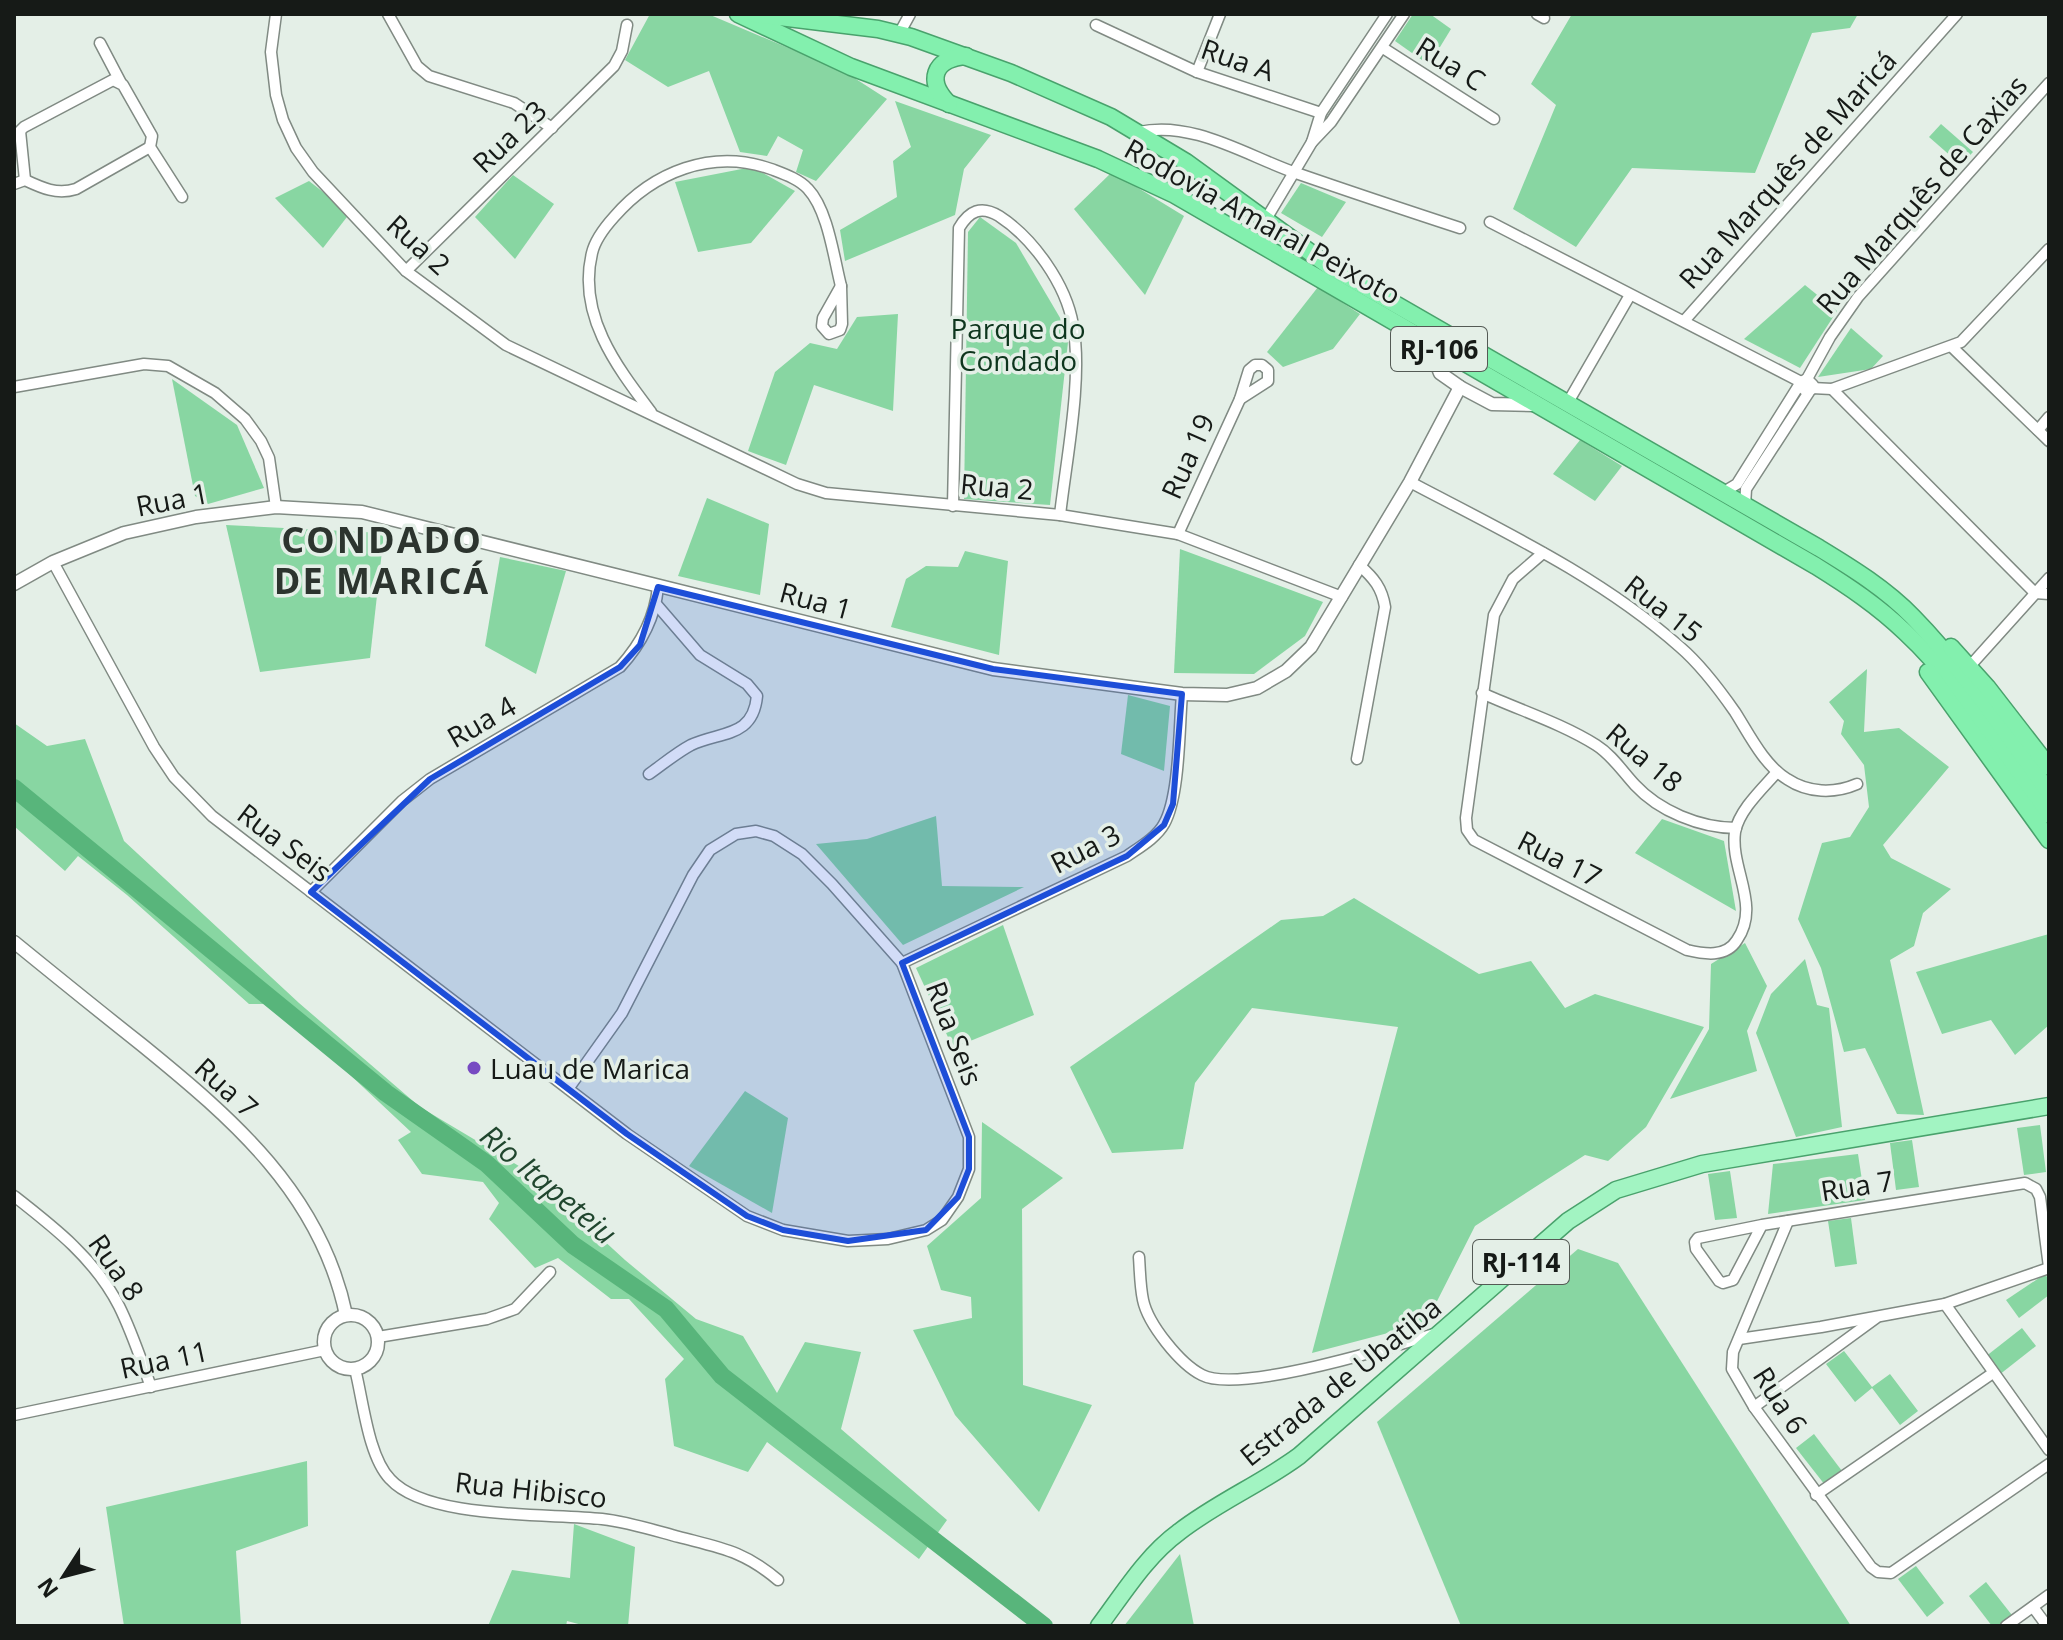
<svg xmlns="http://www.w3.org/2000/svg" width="2063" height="1640" font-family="'Open Sans',sans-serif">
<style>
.green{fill:#88d6a2}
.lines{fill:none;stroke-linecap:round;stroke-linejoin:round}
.river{stroke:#58b57b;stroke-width:18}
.minor-casing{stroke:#808a83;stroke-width:13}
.tertiary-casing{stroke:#808a83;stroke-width:15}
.primary-casing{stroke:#49a26c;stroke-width:19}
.trunk-casing{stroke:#49a26c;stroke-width:19}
.minor{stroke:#fff;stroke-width:10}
.tertiary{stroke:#fff;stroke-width:12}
.primary{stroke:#a2f4c2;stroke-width:16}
.trunk{stroke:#83f0ae;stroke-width:16}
.marked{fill:#1d4ed8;fill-opacity:0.2;stroke:#1d4ed8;stroke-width:6;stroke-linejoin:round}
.poi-dot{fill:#774ac2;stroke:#e4efe7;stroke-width:3}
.labels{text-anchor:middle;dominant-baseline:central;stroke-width:7;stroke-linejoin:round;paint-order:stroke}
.shield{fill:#e4efe7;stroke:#545a55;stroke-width:2}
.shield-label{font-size:26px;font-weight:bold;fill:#161a17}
.street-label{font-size:28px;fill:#161a17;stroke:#e4efe7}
.park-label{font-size:28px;fill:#0d351d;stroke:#e4efe7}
.poi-label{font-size:28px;fill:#161a17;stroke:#e4efe7;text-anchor:start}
.water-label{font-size:30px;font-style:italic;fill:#20462e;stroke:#e4efe7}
.district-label{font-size:36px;font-weight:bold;letter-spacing:2px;fill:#2c342e;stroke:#e4efe7}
</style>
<rect width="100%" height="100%" fill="#e4efe7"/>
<g class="green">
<polygon points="650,14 708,14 845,72 887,99 816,181 796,172 803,150 778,136 767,156 740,152 709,71 668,87 625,60"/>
<polygon points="1413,14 1430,14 1451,29 1429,65 1395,41"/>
<polygon points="1572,14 1858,14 1850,28 1812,33 1755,173 1632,168 1576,247 1513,209 1556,105 1531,84"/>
<polygon points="895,101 991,135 964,169 955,215 845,261 840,230 897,197 893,161 911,147"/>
<polygon points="1941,124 1973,152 1961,165 1929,137"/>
<polygon points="752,167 795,191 751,243 698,252 675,182"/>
<polygon points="1112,172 1184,216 1145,295 1074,209"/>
<polygon points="513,175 554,204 515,259 475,217"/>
<polygon points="309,181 350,213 323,248 275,198"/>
<polygon points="1301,183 1346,202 1322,237 1281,213"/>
<polygon points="980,217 1016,243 1069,333 1050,505 964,499 968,232"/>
<polygon points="1805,285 1837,311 1800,368 1744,339"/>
<polygon points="1318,287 1360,314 1333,349 1283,367 1267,352"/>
<polygon points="898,314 893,411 814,385 786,465 748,451 775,372 810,343 837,349 857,317"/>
<polygon points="1851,328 1883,356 1871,369 1818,377"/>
<polygon points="172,379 237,425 264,488 208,504 195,496"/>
<polygon points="1580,440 1622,466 1595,501 1553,474"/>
<polygon points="707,498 769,524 760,595 678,576"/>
<polygon points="226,525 384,533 370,658 260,672"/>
<polygon points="1180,549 1323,602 1305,636 1254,674 1174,673"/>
<polygon points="965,551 1008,561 999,655 891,627 906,579 926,566 958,567"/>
<polygon points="500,557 566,571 536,674 485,646"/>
<polygon points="1867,669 1864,732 1899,728 1949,767 1883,845 1891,858 1951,889 1923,913 1914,946 1890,960 1924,1115 1897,1114 1865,1048 1844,1052 1821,968 1798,919 1822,843 1850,837 1869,807 1864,765 1841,734 1844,721 1829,702"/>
<polygon points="1128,695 1170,706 1164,771 1121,754"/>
<polygon points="14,723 47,746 85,739 124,841 299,1003 420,1107 529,1172 625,1260 696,1319 743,1336 777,1393 805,1342 861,1352 841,1429 947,1520 919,1559 767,1442 748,1472 674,1446 665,1379 684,1359 629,1299 611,1299 558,1258 535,1268 489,1219 499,1203 483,1182 422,1174 398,1140 411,1132 331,1057 264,1004 249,1004 127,895 78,856 65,871 14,826"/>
<polygon points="936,816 942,886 1024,887 903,945 816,844 867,839"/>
<polygon points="1662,819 1724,841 1736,911 1635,853"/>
<polygon points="1354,898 1479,974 1531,961 1565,1008 1595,994 1704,1027 1646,1127 1608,1161 1585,1155 1475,1226 1426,1323 1312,1353 1398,1027 1252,1008 1195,1083 1183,1149 1112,1153 1070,1067 1281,920 1323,916"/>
<polygon points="1003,925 1034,1015 953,1048 916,968"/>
<polygon points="2049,934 2049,1025 2015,1055 1991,1020 1942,1034 1916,972"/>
<polygon points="1745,943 1767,986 1747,1031 1757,1071 1670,1099 1709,1029 1711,964"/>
<polygon points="1805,959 1817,1005 1829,1008 1842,1127 1796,1137 1756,1033 1771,994"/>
<polygon points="745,1091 788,1118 772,1213 689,1166"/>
<polygon points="982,1122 1063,1178 1022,1209 1023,1385 1092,1405 1039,1512 955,1415 913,1330 972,1318 971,1297 941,1290 927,1246 981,1198"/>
<polygon points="2040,1125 2046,1172 2024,1175 2017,1128"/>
<polygon points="1912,1140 1919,1187 1896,1190 1890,1143"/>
<polygon points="1858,1154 1865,1200 1768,1214 1773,1164"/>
<polygon points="1730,1171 1737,1218 1715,1220 1708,1174"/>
<polygon points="1851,1218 1857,1264 1835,1267 1828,1221"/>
<polygon points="1578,1249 1618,1263 1851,1626 1461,1626 1377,1422"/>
<polygon points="2045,1274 2049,1280 2049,1295 2019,1318 2006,1300"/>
<polygon points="2022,1328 2036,1346 1999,1375 1985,1357"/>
<polygon points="1844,1351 1872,1387 1890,1374 1918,1411 1900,1425 1872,1388 1855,1402 1826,1364"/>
<polygon points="1814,1434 1842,1471 1825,1485 1796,1448"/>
<polygon points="307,1461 308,1526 236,1551 241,1626 124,1626 106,1507"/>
<polygon points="574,1524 635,1547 628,1626 586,1626 567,1621 566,1626 488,1626 512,1570 570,1578"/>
<polygon points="1180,1554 1194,1626 1124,1626"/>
<polygon points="1916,1566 1944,1603 1927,1617 1898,1579"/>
<polygon points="1986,1582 2015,1619 2006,1626 1992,1626 1969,1596"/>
</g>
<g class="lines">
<polyline class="river" points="14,788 386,1093 487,1164 573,1245 666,1309 722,1376 1044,1626"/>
<defs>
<g id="minor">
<polyline points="276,14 271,52 276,95 283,120 296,148 313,172 406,271 506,345 797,484 826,493 1060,515 1178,534 1342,597"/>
<polyline points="388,14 417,66 429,76 514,103 552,128"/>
<polyline points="1537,14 1544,18"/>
<polyline points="1096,25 1197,72 1321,113"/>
<polyline points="899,34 910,14"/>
<polyline points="100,43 121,83"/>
<polyline points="1383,48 1494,119"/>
<polyline points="1197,72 1220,14"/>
<path d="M1139 132C1193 120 1247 156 1296 173 1351 192 1405 210 1460 228"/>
<polyline points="1312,142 1321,113 1387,14"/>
<polyline points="25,180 20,131 24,127 113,80 123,85 152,136 150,147 182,197"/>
<path d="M14 184 25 180C42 188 57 195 76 189L150 147"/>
<polyline points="1265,221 1312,142 1331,122 1404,14"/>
<polyline points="1490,222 1801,382"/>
<polyline points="406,271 614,66 622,51 627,25"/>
<polygon points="841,286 842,324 840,330 829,334 822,326 823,318"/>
<polyline points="1684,321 1957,14"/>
<polyline points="1952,347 2049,441"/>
<polygon points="1255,365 1262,365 1268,370 1268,381 1240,399 1249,370"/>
<polyline points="1807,379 1830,337 1858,297 2049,83"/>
<polyline points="14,387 144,364 168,366 215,393 245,419 261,441 269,458 276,507"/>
<polyline points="1812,388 1832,389 1961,342 2049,249"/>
<polyline points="1832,389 2035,593 2049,594"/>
<polyline points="1567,404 1630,295"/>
<path d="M651 412C617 367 577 315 592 253 595 240 605 227 614 217 653 172 712 148 771 169 784 174 799 179 808 189 828 210 834 259 841 286"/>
<polyline points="2038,430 2049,417"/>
<path d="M1410 482C1503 531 1601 577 1680 647 1701 665 1719 689 1735 712 1749 734 1764 765 1787 779 1808 793 1834 794 1857 784"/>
<polyline points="1722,493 1737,484 1801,382 1807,379 1813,385 1812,389 1807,392 1800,386"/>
<path d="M953 506 959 228C969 211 981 205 999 216 1033 238 1066 284 1073 325 1083 378 1066 461 1060 515"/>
<polyline points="1745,506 1746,489 1809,392"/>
<polyline points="1178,534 1240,399"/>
<path d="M1543 553 1513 579 1494 615 1466 818 1467 830 1474 840 1687 950C1704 954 1726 958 1737 940 1761 905 1730 869 1735 832 1739 810 1763 788 1777 772"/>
<polyline points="53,562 154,747 174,777 212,816 627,1134 747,1216 783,1230 848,1241 888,1239 926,1230 942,1220 958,1197 969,1169 969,1137 902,963 832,884 802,854 774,836 756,831 736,834 710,850 693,875 622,1013 568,1089"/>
<polyline points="1970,666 2049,578"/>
<path d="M1482 693C1519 710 1561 723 1596 745 1612 755 1622 771 1635 785 1659 811 1700 828 1736 828"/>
<path d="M1357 759 1385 607C1382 588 1374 578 1359 565"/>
<path d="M649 774C662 765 676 753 691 745 721 731 753 738 757 696L747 684 700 655 656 604"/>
<path d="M311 892 402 801 430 779 620 667C641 644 655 618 658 587"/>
<path d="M902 963 1127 856C1140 847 1157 837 1164 824 1180 796 1179 727 1182 694"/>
<path d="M14 1196C55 1228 95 1259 119 1306 132 1332 141 1360 151 1387"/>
<polyline points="1788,1221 1733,1352 1732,1369 1754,1407 1871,1567 1878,1572 1891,1573 2049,1464"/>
<polyline points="1762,1225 1733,1280 1723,1283 1719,1281 1696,1249 1695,1242 1698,1238 1762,1225 2025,1183 2036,1189 2040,1197 2049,1267"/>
<path d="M1139 1257C1140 1271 1140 1286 1143 1300 1148 1324 1180 1364 1202 1375 1238 1394 1392 1347 1434 1334"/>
<polyline points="1945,1304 2049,1450"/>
<polyline points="378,1337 487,1319 515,1309 550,1272"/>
<polyline points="1739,1339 1821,1327 1945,1304 2049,1268"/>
<path d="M355 1369C363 1400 368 1456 390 1479 427 1520 548 1513 602 1519 628 1522 653 1530 679 1537 721 1548 744 1551 778 1580"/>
<polyline points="1754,1407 1876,1318"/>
<polyline points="14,1415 325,1350"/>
<polyline points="1816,1495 1993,1373"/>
<polyline points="2033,1607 2047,1626"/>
<polyline points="2006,1626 2049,1595"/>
</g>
<g id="tertiary">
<polyline points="1428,343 1440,373 1460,387 1492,404 1535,405"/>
<polyline points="14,584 53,562 124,533 196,517 276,507 362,512 993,669 1182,694 1227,695 1257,688 1286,671 1311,647 1410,482 1460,387"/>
<path d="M14 942C57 977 99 1011 142 1045 233 1119 321 1194 346 1315"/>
<circle cx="351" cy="1342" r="27"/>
</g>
<path id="primary" d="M1099 1626C1123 1594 1146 1556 1179 1532 1216 1503 1261 1484 1299 1456L1568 1221 1616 1190 1702 1164 2049 1106"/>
<g id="trunk">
<path d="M738 14 851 67 1098 159 1175 195 1816 566C1848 586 1878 606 1905 632 1960 683 2004 755 2049 815"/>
<path d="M755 14 878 29 911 37 1011 73 1111 117 1186 162 1329 266 1819 548C1852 568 1886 589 1913 617 1964 669 2006 733 2049 792"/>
<path d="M949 104C926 81 933 59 966 56"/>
<polyline points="1951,647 1987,687 2049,767"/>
<polyline points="1928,672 2049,840"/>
</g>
</defs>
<use href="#minor" class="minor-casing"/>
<use href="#tertiary" class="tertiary-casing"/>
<use href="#primary" class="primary-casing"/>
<use href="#trunk" class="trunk-casing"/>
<use href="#minor" class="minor"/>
<use href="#tertiary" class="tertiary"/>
<use href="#primary" class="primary"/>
<use href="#trunk" class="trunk"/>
</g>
<path class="marked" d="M658 587 993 669 1182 694 1173 804 1164 825 1127 856 902 963 969 1137V1169L958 1197 926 1230 848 1241 783 1230 747 1216 627 1134 311 892 430 779 620 667 640 645Z"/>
<circle class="poi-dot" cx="474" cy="1068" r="8"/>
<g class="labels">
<g class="shield">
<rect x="1391" y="327" width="96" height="44" rx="6"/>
<rect x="1473" y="1240" width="96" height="44" rx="6"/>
</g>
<g class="shield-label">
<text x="1439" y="349">RJ-106</text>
<text x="1521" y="1262">RJ-114</text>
</g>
<g class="street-label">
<text transform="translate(1238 59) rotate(19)">Rua A</text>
<text transform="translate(1451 63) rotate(32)">Rua C</text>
<text transform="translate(509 136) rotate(-44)">Rua 23</text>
<text transform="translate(1787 169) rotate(-48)">Rua Marquês de Maricá</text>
<text transform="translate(1921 194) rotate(-49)">Rua Marquês de Caxias</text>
<text transform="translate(1263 221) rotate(29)">Rodovia Amaral Peixoto</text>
<text transform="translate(419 244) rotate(42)">Rua 2</text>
<text transform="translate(1187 456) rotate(-66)">Rua 19</text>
<text transform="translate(997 486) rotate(5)">Rua 2</text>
<text transform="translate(172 499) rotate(-11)">Rua 1</text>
<text transform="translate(816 600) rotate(15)">Rua 1</text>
<text transform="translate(1664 608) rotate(38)">Rua 15</text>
<text transform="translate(481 721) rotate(-30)">Rua 4</text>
<text transform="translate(1645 757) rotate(40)">Rua 18</text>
<text transform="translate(285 842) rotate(37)">Rua Seis</text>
<text transform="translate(1085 848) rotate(-27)">Rua 3</text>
<text transform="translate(1560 858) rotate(27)">Rua 17</text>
<text transform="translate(955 1033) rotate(69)">Rua Seis</text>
<text transform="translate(227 1087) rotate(42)">Rua 7</text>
<text transform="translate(1857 1185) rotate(-9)">Rua 7</text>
<text transform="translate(117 1267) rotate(55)">Rua 8</text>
<text transform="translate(164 1359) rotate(-12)">Rua 11</text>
<text transform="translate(1340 1381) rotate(-39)">Estrada de Ubatiba</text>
<text transform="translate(1781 1400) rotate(57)">Rua 6</text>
<text transform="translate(531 1489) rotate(6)">Rua Hibisco</text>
</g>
<g class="park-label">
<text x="1018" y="328">Parque do<tspan x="1018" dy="32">Condado</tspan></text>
</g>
<g class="poi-label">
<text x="490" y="1068">Luau de Marica</text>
</g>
<g class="water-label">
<text transform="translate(549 1184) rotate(40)">Rio Itapeteiu</text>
</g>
<g class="district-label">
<text x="382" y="539">CONDADO<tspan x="382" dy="41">DE MARICÁ</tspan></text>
</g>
</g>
<rect width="2063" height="1640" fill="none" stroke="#161a17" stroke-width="32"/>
<g transform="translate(64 1576) rotate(234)" stroke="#e4efe7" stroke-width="6" paint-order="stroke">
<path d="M0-6L14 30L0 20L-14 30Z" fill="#161a17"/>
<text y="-12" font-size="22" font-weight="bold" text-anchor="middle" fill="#161a17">N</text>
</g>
</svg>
